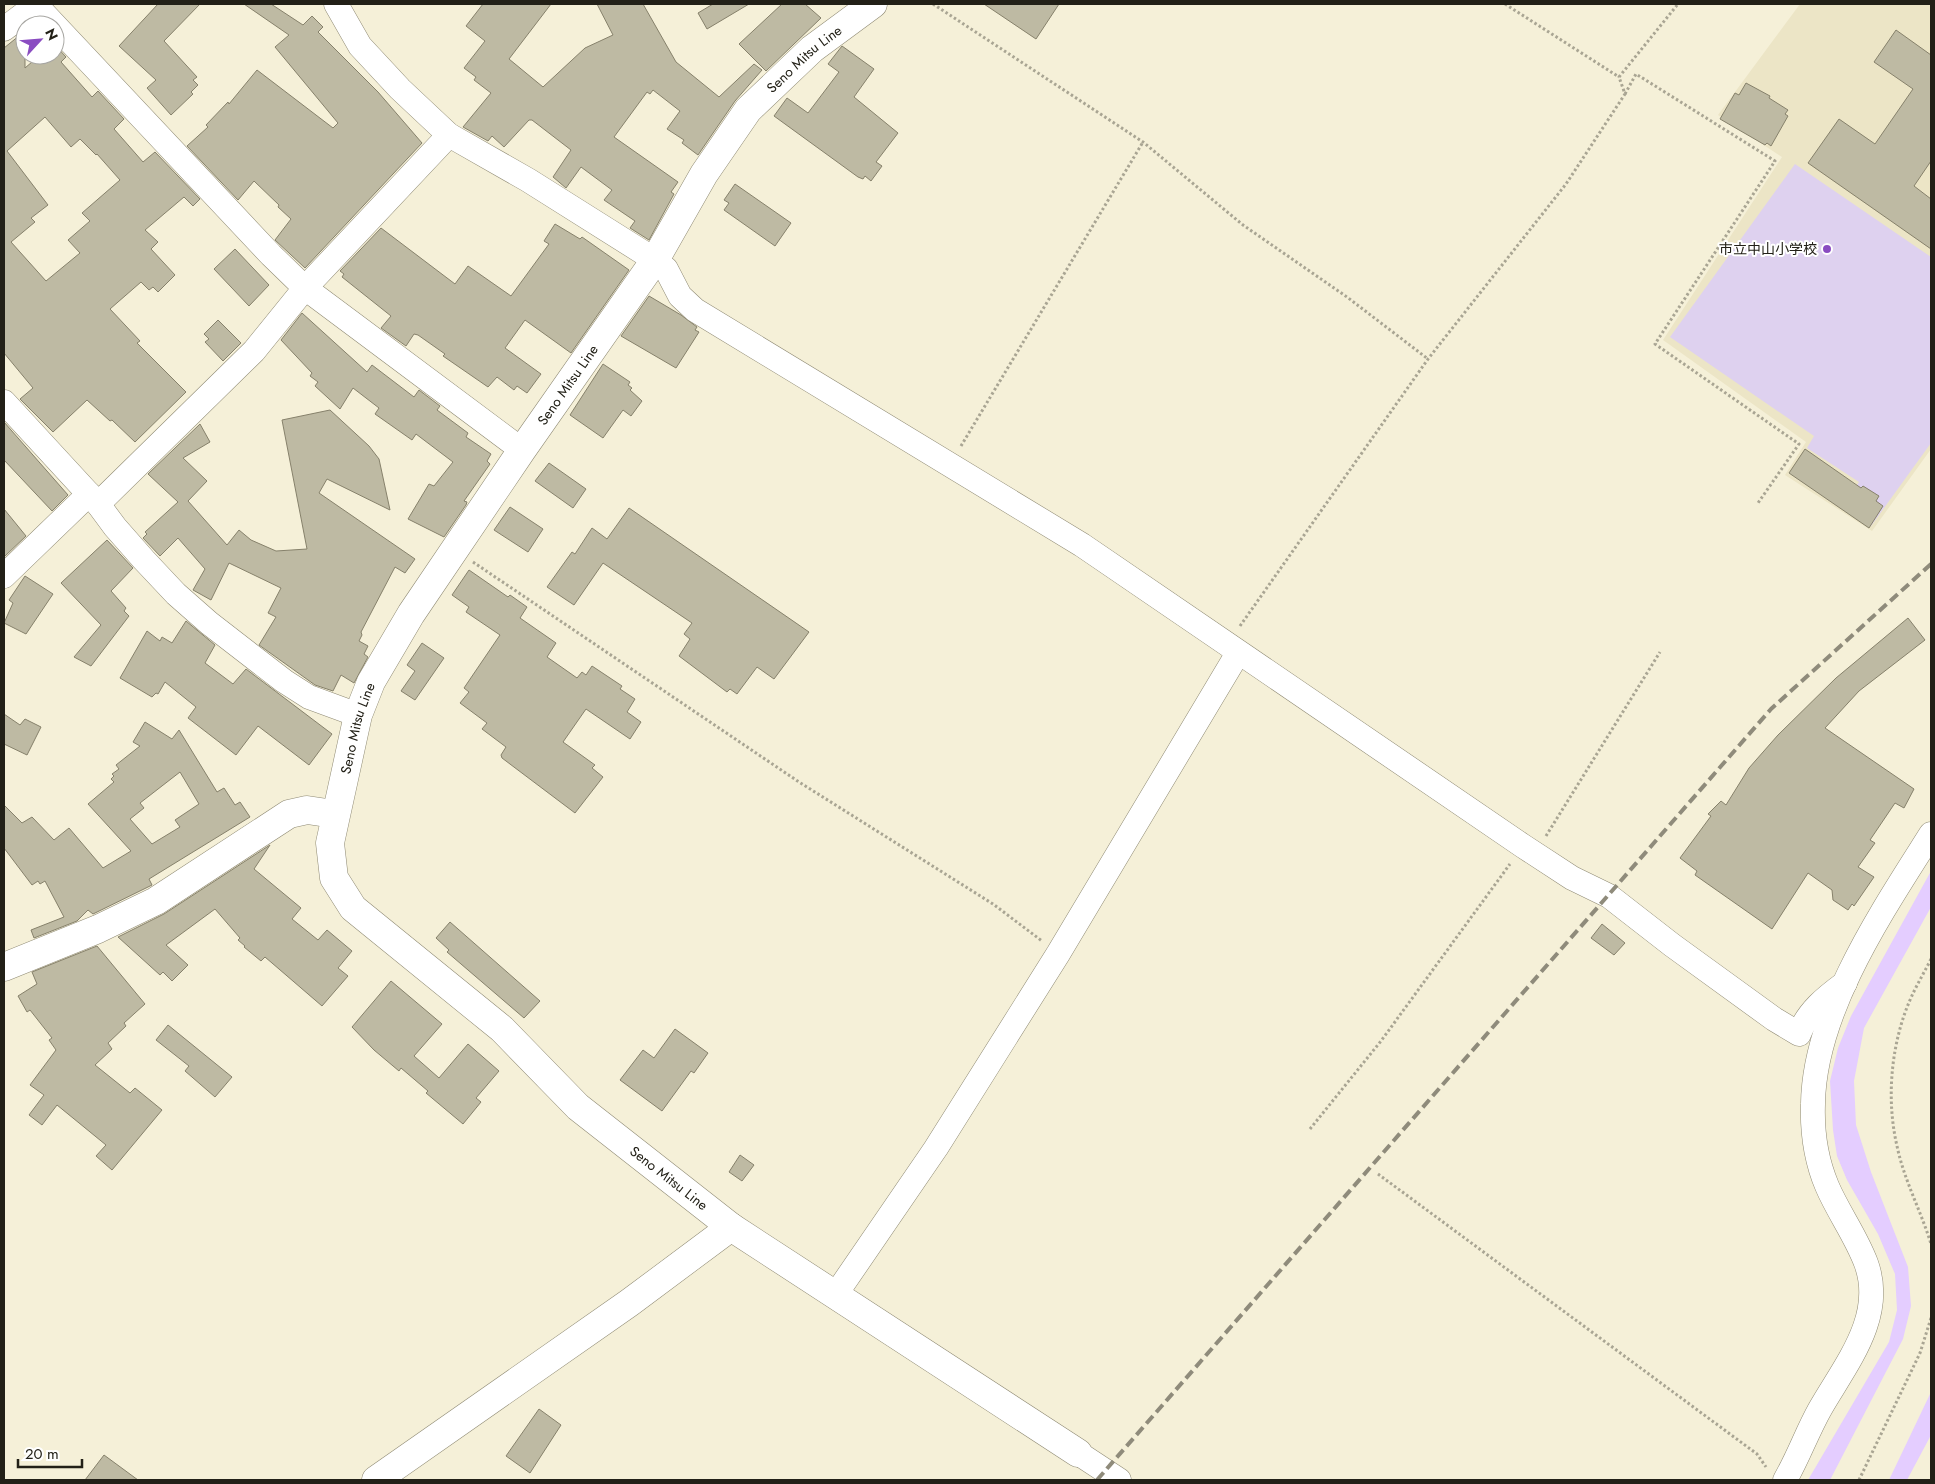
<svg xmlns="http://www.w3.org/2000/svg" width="1935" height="1484" font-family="Jost,'Noto Sans JP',sans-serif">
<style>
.built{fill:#ece5c6}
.green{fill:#ded1ef}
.water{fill:#e4cdff}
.building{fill:#bebaa3;stroke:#86816b;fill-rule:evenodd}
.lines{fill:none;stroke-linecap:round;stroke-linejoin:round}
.street-casing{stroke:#8f8a74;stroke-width:25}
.secondary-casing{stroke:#8f8a74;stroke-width:29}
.primary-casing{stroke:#8f8a74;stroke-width:29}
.path{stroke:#a9a593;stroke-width:3;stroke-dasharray:2.5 2.5;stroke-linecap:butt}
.street{stroke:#fff;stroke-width:24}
.secondary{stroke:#fff;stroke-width:28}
.primary{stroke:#fff;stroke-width:28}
.rail{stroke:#8f8b7b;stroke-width:4;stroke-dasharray:10 5;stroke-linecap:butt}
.poi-dot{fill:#8a4cc1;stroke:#fff;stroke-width:2}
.labels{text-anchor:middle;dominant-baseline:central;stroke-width:4;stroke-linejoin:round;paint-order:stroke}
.street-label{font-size:14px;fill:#222017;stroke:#fff}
.poi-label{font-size:14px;fill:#222017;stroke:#fff;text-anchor:end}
</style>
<rect width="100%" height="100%" fill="#f5f0d8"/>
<polygon class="built" points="1800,4 1931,4 1931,449 1872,531 1785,475 1806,442 1663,340 1782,157 1718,115"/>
<polygon class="green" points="1795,164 1931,257 1931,443 1871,526 1843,507 1859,482 1807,448 1814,436 1670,337"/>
<g class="water">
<polygon points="1931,871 1931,907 1864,1028 1854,1081 1856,1125 1871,1172 1908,1267 1911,1306 1903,1339 1830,1480 1808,1480 1889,1342 1897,1310 1895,1274 1878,1234 1847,1180 1837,1156 1833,1130 1830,1081 1838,1048 1851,1016"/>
<polygon points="1931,1392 1931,1435 1907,1480 1889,1480"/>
</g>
<g class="building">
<polygon points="158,4 200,4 164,41 197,77 193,80 198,85 191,92 193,94 171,115 147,88 156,80 119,46"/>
<polygon points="244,4 271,4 303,25 312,16 323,27 318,32 378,92 422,143 305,268 275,240 291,219 278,207 279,205 254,181 238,200 187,146 208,127 206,125 228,102 229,104 257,70 333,128 338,123 275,47 289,35"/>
<polygon points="483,4 551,4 509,59 543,87 585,48 613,35 597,4 643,4 676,62 719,97 754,64 762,70 735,101 698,155 682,143 684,140 667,129 680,111 653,90 650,94 647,92 614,137 678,182 671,192 674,194 649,240 630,228 635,221 604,200 612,190 581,167 566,188 553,177 571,150 532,120 529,120 504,147 492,136 488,141 463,127 491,93 474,80 476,77 464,68 485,41 466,26"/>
<polygon points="713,4 749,4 707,29 698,13"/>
<polygon points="782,4 805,4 821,18 766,71 739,44"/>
<polygon points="984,4 1059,4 1036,39"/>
<polygon points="1896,30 1931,55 1931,161 1914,186 1931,199 1931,249 1808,163 1839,119 1875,144 1913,89 1874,62"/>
<path d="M25 31V68L40 55H55V45L66 57 61 62 92 97 98 91 124 119 114 129 143 162 155 152 200 199 193 206 184 197 145 230 158 242 151 249 175 275 158 292 153 287 149 290 141 282 110 309 140 341 137 343 186 392 135 442 112 420 110 421 87 400 53 432 20 399 33 388 4 353V48ZM45 117 71 147 80 139 96 155 97 154 120 180 82 213 90 221 68 240 80 253 46 281 11 242 35 222 31 218 48 205 7 151Z"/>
<polygon points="842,46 874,69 854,97 898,133 876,162 882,166 871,181 865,176 863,179 858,177 774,116 787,98 808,113 839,72 828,64"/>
<polygon points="1746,83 1770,96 1769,98 1788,110 1785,114 1788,116 1771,146 1767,143 1765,145 1720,119 1735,93 1739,95"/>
<polygon points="735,184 791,223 775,246 724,210 729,203 724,200"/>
<polygon points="555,224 580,239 582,237 629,270 571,353 525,320 505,348 541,374 527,393 517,386 514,390 497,377 488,387 443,356 445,354 418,335 414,334 406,346 381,328 391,316 342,277 344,274 340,271 381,228 455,284 468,266 511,296 549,244 544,241"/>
<polygon points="235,249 269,285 249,306 214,269"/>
<polygon points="649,296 681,315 697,327 695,330 699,332 676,368 621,336"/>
<polygon points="302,313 367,372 372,365 414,397 419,390 440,406 437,410 468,433 466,437 491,454 487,461 490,464 464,501 467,502 466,505 444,537 408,519 429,484 434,486 453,462 416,434 412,440 375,414 379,408 353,388 340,409 315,386 318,382 310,376 312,373 281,340"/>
<polygon points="218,320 241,343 223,361 205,342 209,339 204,334"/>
<polygon points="603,364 630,382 628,385 632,388 630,390 642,401 631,416 623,410 603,438 570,415"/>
<polygon points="330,410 369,446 379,459 390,510 327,479 319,493 415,559 405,573 395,567 361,632 362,635 359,641 368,646 364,654 368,657 354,683 341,675 333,691 315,685 259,645 276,617 268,613 281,588 229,563 211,600 193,590 205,569 178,538 160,556 143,538 147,534 145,532 178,502 148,474 200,424 210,442 183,458 207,481 188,501 227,545 239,530 251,540 276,551 307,549 282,420"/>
<polygon points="4,422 68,495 52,511 4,460"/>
<polygon points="1805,449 1861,488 1863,486 1879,496 1876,501 1883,506 1869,528 1789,473"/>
<polygon points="549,463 586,489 573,508 535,481"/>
<polygon points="510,507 543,529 528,552 494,530"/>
<polygon points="629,508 809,632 774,679 757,667 737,694 730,689 727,692 679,656 690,639 684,634 692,623 603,563 574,605 547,587 572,552 575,554 592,528 607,539"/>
<polygon points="4,509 26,536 4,557"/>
<polygon points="107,540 133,568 111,591 126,608 124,611 129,616 91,666 74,657 101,625 61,583"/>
<polygon points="469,570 508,597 510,595 527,607 520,618 556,643 547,657 577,678 582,672 586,675 592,666 622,686 620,689 635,699 627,712 641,722 630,739 586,709 563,742 595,765 592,768 603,777 575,813 502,758 501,755 506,747 482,729 487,723 460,703 469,692 464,688 500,635 466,612 469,607 452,595"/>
<polygon points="25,576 53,594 26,634 4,623 13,603 9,600"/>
<polygon points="1908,618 1925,640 1859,691 1825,728 1914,789 1904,808 1895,803 1870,840 1875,843 1858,867 1874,877 1854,906 1852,904 1848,910 1833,900 1832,890 1808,873 1772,929 1695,875 1697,871 1680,858 1711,816 1708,814 1721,801 1726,805 1749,768 1778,735 1836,678"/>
<polygon points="186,621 215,645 205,663 233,684 246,669 332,734 309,765 258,726 236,755 188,718 196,707 165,682 158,694 156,693 152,697 120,678 147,631 160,641 162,637 172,643"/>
<polygon points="422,643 444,658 415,700 401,691 415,671 407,665"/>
<polygon points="4,714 20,725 25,719 41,727 27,755 4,744"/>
<path d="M145 722 172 739 179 730 217 792 224 788 235 805 240 802 250 817 149 879 152 885 148 887 93 914 88 910 77 921 34 938 31 930 64 917 45 881 40 884 38 881 32 885 4 848V805L22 823 32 817 54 840 69 828 103 868 131 851 88 804 114 782 111 779 114 776 112 774 119 769 116 765 140 746 133 742ZM180 772 199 804 175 820 180 827 152 844 130 819 144 808 140 803Z"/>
<polygon points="270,845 254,869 301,908 292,919 318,940 327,930 352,951 338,968 348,976 322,1006 265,957 261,961 244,947 245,946 238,940 240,938 215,909 166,945 188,965 172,981 163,972 160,975 118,937 164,914"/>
<polygon points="450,922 540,1001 524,1018 447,952 449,950 436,938"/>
<polygon points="1602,924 1625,943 1614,955 1591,938"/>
<polygon points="97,946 145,1004 124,1023 126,1026 108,1043 112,1049 95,1065 130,1093 135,1088 162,1110 112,1170 96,1156 106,1145 57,1105 42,1125 29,1115 44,1095 30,1085 56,1050 49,1040 52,1038 30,1010 27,1012 18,996 37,984 32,972"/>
<polygon points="391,981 442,1024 414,1056 439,1078 468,1044 499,1071 476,1098 481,1102 463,1124 426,1093 428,1091 401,1068 399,1071 374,1050 352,1027"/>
<polygon points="168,1025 232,1077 215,1097 185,1071 189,1066 156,1040"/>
<polygon points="675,1029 708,1053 694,1073 691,1071 662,1111 620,1080 643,1050 654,1058"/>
<polygon points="740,1155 754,1165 742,1181 729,1172"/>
<polygon points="539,1409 561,1425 530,1473 506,1456"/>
<polygon points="104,1455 138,1480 85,1480"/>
</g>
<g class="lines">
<defs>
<g id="street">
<polyline points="35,4 271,255 305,288 522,450"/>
<path d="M336 4 360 46 400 89 449 135 528 180 655 260 666 269 680 296 695 310 1082 545 1523 846 1572 878 1609 896 1672 945 1774 1019 1799 1034C1808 1011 1826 997 1845 983"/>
<polyline points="4,29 36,5"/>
<polyline points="4,402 98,504 115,527 144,560 176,594 209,623 284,681 309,697 358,715"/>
<polyline points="98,504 254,351 305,288 449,135"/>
<polyline points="4,576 89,494"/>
<polyline points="836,1294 936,1148 1058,954 1238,653"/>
<polyline points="1078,1453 1119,1480"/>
<path d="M1785 1480C1798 1458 1807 1432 1820 1409 1845 1365 1886 1317 1866 1263 1856 1236 1838 1212 1827 1186 1816 1160 1812 1132 1813 1104 1814 1011 1883 910 1931 834"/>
</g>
<polyline id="secondary" points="731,1227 1078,1453"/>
<g id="primary">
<polyline points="4,967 98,929 156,901 289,814 307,810 334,814"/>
<path id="s1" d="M376 1480 629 1303 731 1227 578 1107 502 1029 353 908 334 878 330 843 358 715 371 682 411 614 522 450 655 260 704 174 748 110 812 49 873 4"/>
</g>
</defs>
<use href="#street" class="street-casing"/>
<use href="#secondary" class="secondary-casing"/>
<use href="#primary" class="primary-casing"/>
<g class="path">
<polyline points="933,4 1143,142 1243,225 1347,297 1428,359"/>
<polyline points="1505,4 1619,77"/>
<polyline points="1625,94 1636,74 1775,161 1655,344 1799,444 1758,503"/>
<polyline points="961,446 1143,142"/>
<polyline points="473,562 799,782 993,904 1042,941"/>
<polyline points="1240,626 1428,359 1566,184 1625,94 1619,77 1678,4"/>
<polyline points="1546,836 1660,652"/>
<path d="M1931 959C1924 973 1916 986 1910 1000 1891 1044 1886 1099 1897 1146 1904 1180 1921 1211 1931 1244"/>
<polyline points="1310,1129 1381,1041 1510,864"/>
<polyline points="1378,1174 1757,1454 1766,1467"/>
<polyline points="1859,1480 1920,1353 1931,1318"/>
</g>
<use href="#street" class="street"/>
<use href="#secondary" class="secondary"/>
<use href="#primary" class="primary"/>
<polyline class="rail" points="1097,1480 1771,709 1931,564"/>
</g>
<circle class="poi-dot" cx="1827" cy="249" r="5"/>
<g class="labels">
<g class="street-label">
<text stroke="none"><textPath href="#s1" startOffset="1930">Seno Mitsu Line</textPath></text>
<text stroke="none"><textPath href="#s1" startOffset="1525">Seno Mitsu Line</textPath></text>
<text stroke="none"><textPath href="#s1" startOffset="1120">Seno Mitsu Line</textPath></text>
<text transform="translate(669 1178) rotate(38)">Seno Mitsu Line</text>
</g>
<g class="poi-label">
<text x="1817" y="249">市立中山小学校</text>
</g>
</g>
<rect width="1935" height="1484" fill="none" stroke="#222017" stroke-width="10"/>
<g transform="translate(40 40) rotate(64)"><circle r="24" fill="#ffffff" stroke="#a7a6a2"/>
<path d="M0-4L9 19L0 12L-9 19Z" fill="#8a4cc1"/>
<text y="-8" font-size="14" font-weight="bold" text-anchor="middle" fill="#222017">N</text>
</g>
<path d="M18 1459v8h64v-8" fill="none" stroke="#222017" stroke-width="2.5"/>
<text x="25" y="1459" font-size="15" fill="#222017" stroke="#ffffff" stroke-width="4" paint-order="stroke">20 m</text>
</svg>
